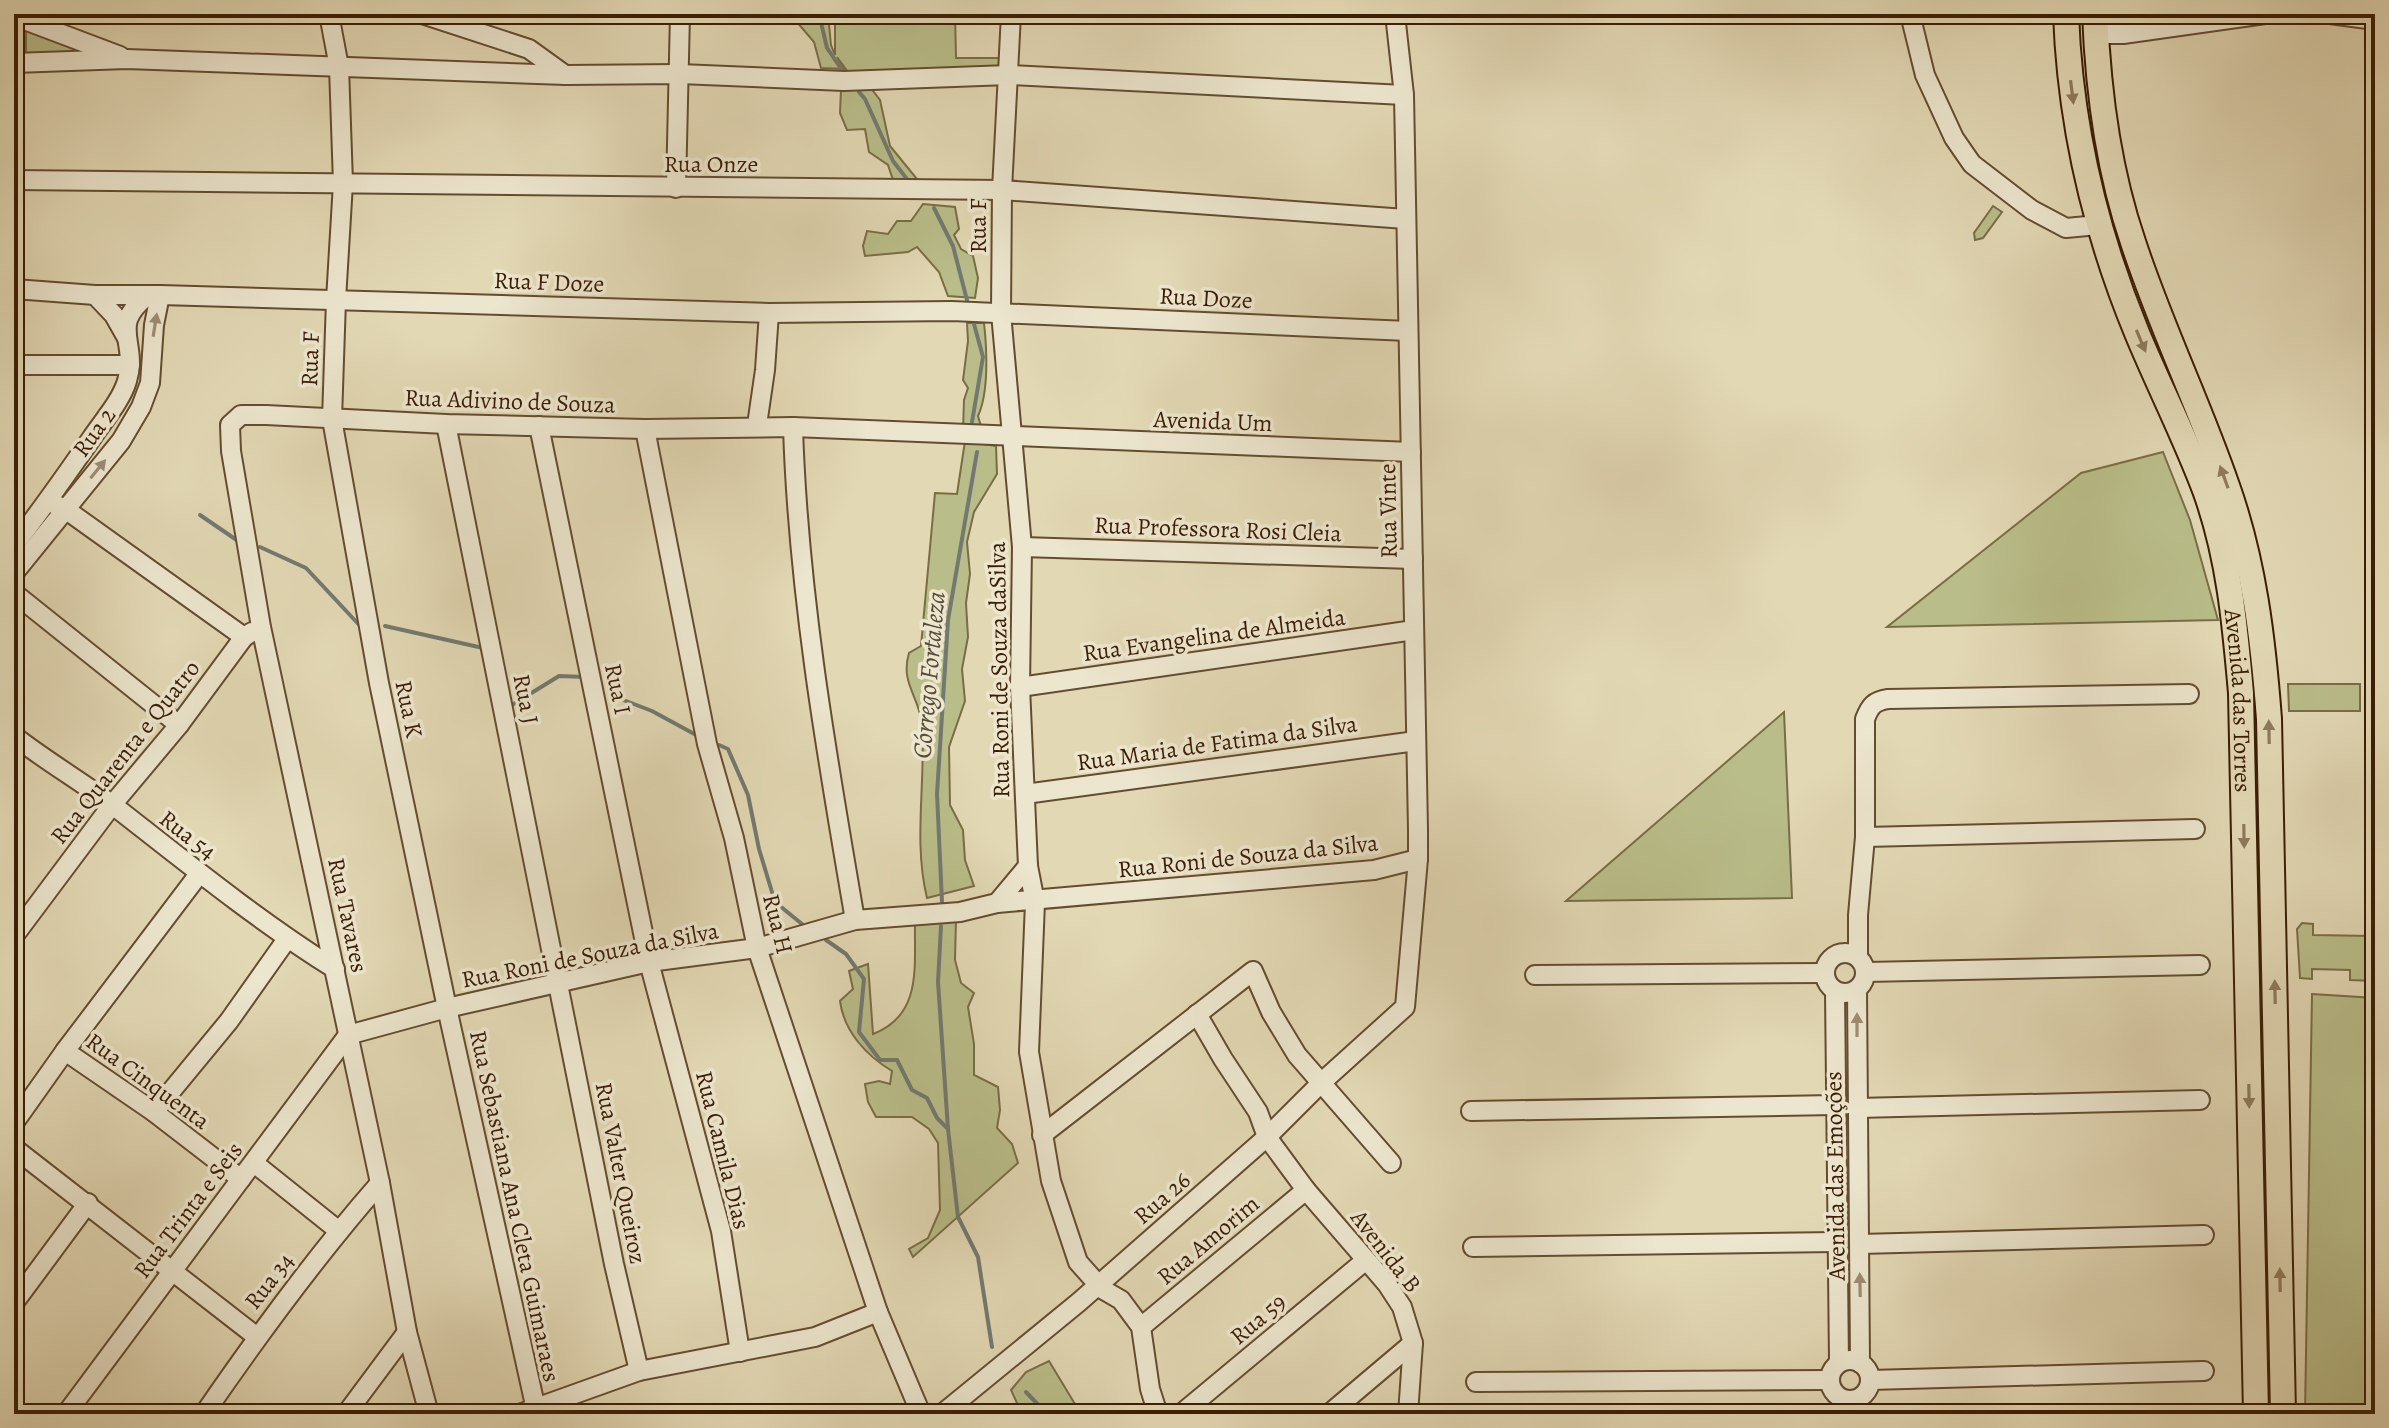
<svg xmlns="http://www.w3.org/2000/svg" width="2389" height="1428" font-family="Alegreya,serif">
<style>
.green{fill:#b9bd89;stroke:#7a6d46;stroke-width:2}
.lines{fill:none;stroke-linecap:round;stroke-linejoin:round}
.stream{stroke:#737970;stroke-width:4}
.minor-casing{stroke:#654c30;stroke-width:22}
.major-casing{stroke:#3b1d04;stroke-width:28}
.minor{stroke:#ece6ce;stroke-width:18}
.major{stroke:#e2d8b4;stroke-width:24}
.oneway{fill:#8e7a5c}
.oneway2{fill:#9c8c73}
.labels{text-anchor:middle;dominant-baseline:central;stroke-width:7;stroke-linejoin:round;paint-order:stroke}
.street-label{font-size:24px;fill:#3b1d04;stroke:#ece6ce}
.water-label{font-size:26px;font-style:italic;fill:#574b3a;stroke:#ece6ce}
</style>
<rect width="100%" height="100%" fill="#e2d8b4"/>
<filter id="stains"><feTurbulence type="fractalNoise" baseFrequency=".0025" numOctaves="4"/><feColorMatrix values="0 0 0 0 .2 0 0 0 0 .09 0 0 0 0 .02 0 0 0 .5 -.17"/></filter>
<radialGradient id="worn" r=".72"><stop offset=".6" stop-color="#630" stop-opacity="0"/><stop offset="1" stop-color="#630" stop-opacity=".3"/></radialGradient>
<g class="green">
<polygon points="790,14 828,14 831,45 835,55 835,14 955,14 956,58 1002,58 1002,65 995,69 848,72 837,57 844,69 821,68 814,42"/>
<polygon points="26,23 117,58 26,55"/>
<polygon points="870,87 880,100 890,146 921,184 895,186 888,165 869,152 865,129 847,130 840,113 841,89"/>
<polygon points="923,204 955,207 959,229 954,235 961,249 973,256 978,278 975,298 948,296 939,272 917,247 908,252 865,256 863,246 867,231 888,234 897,221 911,221"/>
<polygon points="1993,206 2002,212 1983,238 1975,240 1974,233"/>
<path d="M967 323H984C987 349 989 392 978 416L982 430H963L964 400 968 388 963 380 968 341Z"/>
<path d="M965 441 996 446 997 474 974 512 967 542 970 574 966 603 968 637 962 669 965 701 949 747 950 805 963 830 965 860 974 886 927 898C913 841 926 782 922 724 919 696 900 683 909 653L921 646 935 493 957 494Z"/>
<polygon points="2163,452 2190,520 2218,620 1887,627 2081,473"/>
<polygon points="2288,684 2360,684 2360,711 2289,711"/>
<polygon points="1784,712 1792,898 1566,901"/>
<path d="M956 920 955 960 961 983 974 993 968 1007 974 1044V1075L998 1087 1000 1110 997 1128 1012 1144 1018 1163 913 1257 909 1249 928 1238 940 1210 938 1143 929 1129 912 1117H876L868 1102 865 1084 879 1081 890 1084 892 1071C867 1056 844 1032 840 1001L853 989 849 971 868 964 873 1034C923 1015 914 965 915 921Z"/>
<polygon points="2302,923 2313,924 2313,935 2373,936 2375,925 2375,981 2350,980 2350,970 2312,969 2312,979 2300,978 2297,929"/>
<polygon points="2312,994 2375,998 2375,1402 2367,1402 2367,1414 2305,1414"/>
<polygon points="1049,1361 1081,1414 1022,1414 1011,1390 1026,1372"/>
</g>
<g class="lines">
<g class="stream">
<polyline points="819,14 827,48 844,73"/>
<polyline points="859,92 865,99 893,161 910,183"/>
<polyline points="934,208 953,246 968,304"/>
<polyline points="972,422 983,357 974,324"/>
<polyline points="200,515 241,543"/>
<polyline points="260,547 306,568 363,629"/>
<polyline points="385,626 483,648"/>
<polyline points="613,696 652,711 698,736"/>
<polyline points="512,705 559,676 585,677"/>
<polyline points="719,745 728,749 748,795 759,849 775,902 802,924"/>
<polyline points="942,902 937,794 948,620 977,452"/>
<polyline points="941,926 938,982 948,1129 958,1217 978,1257 992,1347"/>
<polyline points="826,940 846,954 864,979 859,1032 880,1060 897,1060 912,1090 927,1098 937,1118 948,1129"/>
<polyline points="1026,1392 1047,1414"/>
</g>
<defs>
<g id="minor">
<polyline points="329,14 339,67 343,183 336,300 332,419 379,683 447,1008 537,1414"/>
<polyline points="422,14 529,49 565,75"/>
<polyline points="1011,14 1002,190 1001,313 1022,547 1020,687 1028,866 1035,902 1029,1052 1051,1181 1078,1262 1102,1289 1121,1300 1141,1327 1150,1389 1158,1414"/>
<polyline points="1910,14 1925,75 1954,138 1972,164 2032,210 2066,228 2098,225"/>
<polyline points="2330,14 2375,20"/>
<polyline points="14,16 120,56"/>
<polyline points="2096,34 2123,34 2265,14"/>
<polyline points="14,63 127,59 566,75 680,74 844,81 1009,75 1404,95"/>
<polyline points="14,180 1002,190 1406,219"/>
<polyline points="676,188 680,14"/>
<polyline points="14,289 95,295 160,295 769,313 952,311 1408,331"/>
<polyline points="95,295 114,315 127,338"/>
<polyline points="14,365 130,365"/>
<polyline points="446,424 614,1264 639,1371"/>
<polyline points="757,425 765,370 769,313"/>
<polyline points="539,426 649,962 721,1231 740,1352"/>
<path d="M793 427C798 592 827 757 855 920"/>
<polyline points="645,429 707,744 734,838 757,948 878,1312 921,1414"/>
<polyline points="54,504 65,509 244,637 252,632"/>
<path d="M14 545C41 511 66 475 91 439 103 421 121 401 127 381 139 343 108 326 147 296"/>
<polyline points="1022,547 1413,559"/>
<polyline points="14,573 121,441 141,407 150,383 154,325 160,295"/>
<polyline points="14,593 179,725"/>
<polyline points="1020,687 1414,630"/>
<path d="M14 736C46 761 82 782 114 806 187 863 257 920 335 969"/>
<polyline points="1025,794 1416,741"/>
<polyline points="1865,837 2195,829"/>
<polyline points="997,903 1374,870 1418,859"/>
<polyline points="14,936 112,805 179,725 244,637"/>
<circle cx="1845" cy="973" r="20"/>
<path d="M1858 957V915L1865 837V719C1870 706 1874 701 1888 699L2189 694"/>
<polyline points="1866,972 2200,965"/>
<polyline points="1535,975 1825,973"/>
<polyline points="1857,989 1860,1363"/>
<polyline points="1835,991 1839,1363"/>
<polyline points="1197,1014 1223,1059 1258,1112 1267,1137 1306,1190 1387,1284 1402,1307 1413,1343 1408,1414"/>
<polyline points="65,1051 154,1112 241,1179"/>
<polyline points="1857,1108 2200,1100"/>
<polyline points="1471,1111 1835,1105"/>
<polyline points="154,1112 229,1021 287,939"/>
<polyline points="14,1123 65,1051 199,874"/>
<polyline points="1042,1135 1253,971 1271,1012 1297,1055 1391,1163"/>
<polyline points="14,1148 257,1337"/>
<polyline points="254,1163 339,1231"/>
<polyline points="1860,1244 2204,1235"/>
<polyline points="1473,1247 1837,1242"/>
<polyline points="14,1303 88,1203"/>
<polyline points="1141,1327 1306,1190"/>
<circle cx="1850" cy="1380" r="20"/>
<polyline points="1870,1380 2204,1371"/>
<polyline points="1476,1382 1829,1380"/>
<polyline points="66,1414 348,1035 447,1008 649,962 757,948 855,920 960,912 997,903 1028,866"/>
<path d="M204 1414C259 1334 316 1256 380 1183"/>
<polyline points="346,1414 407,1332"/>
<polyline points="429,1414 407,1332 380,1183 261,627 231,451 230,425 241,415 266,415 446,424 645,429 793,427 1411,452"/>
<polyline points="519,1414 639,1371 815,1337 878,1312"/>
<polyline points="942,1414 1079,1302 1267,1137 1322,1082 1405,1007 1418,859 1418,830 1404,95 1395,14"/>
<polyline points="1181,1414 1366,1260"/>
<polyline points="1329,1414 1413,1343"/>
</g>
<g id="major">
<path id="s1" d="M2066 14C2070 125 2095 231 2137 333 2159 386 2185 437 2205 490 2229 556 2235 624 2241 693L2256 1414"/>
<path d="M2095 14C2098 90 2108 169 2133 242 2160 325 2199 404 2227 486 2254 562 2263 640 2269 719L2283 1414"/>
</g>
</defs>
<use href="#minor" class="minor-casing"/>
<use href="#major" class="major-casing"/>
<use href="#minor" class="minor"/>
<use href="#major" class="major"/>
</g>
<defs><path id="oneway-solid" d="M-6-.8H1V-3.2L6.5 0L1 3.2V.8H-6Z" transform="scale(2)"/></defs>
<g class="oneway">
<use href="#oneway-solid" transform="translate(2072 92) rotate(83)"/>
<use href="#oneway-solid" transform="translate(2141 341) rotate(67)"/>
<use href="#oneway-solid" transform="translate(2224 477) rotate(-110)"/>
<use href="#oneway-solid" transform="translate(2269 732) rotate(-91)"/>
<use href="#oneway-solid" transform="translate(2244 836) rotate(89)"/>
<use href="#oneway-solid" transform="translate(2275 992) rotate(-91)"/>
<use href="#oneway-solid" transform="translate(2249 1096) rotate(89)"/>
<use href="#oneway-solid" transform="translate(2280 1280) rotate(-91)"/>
</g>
<g class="oneway2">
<use href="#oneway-solid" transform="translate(155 325) rotate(-81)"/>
<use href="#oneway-solid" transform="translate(98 469) rotate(-51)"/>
<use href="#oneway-solid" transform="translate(1857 1025) rotate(-90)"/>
<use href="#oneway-solid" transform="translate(1860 1285) rotate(-91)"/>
</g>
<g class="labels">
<g class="street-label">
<text x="711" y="164">Rua Onze</text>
<text transform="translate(978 226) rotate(-90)">Rua F</text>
<text transform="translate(549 282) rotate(2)">Rua F Doze</text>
<text transform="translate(1206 298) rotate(3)">Rua Doze</text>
<text transform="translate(310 359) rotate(-88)">Rua F</text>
<text transform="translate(510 401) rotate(2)">Rua Adivino de Souza</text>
<text transform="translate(1213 421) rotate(2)">Avenida Um</text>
<text transform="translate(94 432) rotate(-54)">Rua 2</text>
<text transform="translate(1388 511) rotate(-91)">Rua Vinte</text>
<text transform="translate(1218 529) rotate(2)">Rua Professora Rosi Cleia</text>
<text transform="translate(1214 635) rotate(-8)">Rua Evangelina de Almeida</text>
<text transform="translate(999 670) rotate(-91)">Rua Roni de Souza daSilva</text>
<text transform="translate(618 689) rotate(78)">Rua I</text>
<text transform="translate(526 699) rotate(79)">Rua J</text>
<text stroke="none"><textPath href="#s1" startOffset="714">Avenida das Torres</textPath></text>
<text transform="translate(409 709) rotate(78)">Rua K</text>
<text transform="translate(1217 743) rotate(-8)">Rua Maria de Fatima da Silva</text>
<text transform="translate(125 752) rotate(-52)">Rua Quarenta e Quatro</text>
<text transform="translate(188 835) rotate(38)">Rua 54</text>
<text transform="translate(1248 856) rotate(-6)">Rua Roni de Souza da Silva</text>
<text transform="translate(348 915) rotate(78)">Rua Tavares</text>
<text transform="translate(778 924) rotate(76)">Rua H</text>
<text transform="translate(590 955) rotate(-11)">Rua Roni de Souza da Silva</text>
<text transform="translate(148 1081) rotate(36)">Rua Cinquenta</text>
<text transform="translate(723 1150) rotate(76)">Rua Camila Dias</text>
<text transform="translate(621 1173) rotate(79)">Rua Valter Queiroz</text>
<text transform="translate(1835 1176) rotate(-91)">Avenida das Emoções</text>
<text transform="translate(1162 1198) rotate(-41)">Rua 26</text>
<text transform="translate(515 1206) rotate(78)">Rua Sebastiana Ana Cleta Guimaraes</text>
<text transform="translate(188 1210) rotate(-53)">Rua Trinta e Seis</text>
<text transform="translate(1208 1240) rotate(-40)">Rua Amorim</text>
<text transform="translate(1386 1251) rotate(52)">Avenida B</text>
<text transform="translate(269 1281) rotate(-52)">Rua 34</text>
<text transform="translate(1258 1319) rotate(-40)">Rua 59</text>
</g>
<g class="water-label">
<text transform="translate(929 675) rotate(-85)">Córrego Fortaleza</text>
</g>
</g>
<rect width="2389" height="1428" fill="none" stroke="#e2d8b4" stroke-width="48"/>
<rect x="16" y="16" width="2357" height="1396" fill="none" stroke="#3b1d04" stroke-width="4"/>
<rect x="24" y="24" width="2341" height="1380" fill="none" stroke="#3b1d04" stroke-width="2"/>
<rect width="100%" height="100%" filter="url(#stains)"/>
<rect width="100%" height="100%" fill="url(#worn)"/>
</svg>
